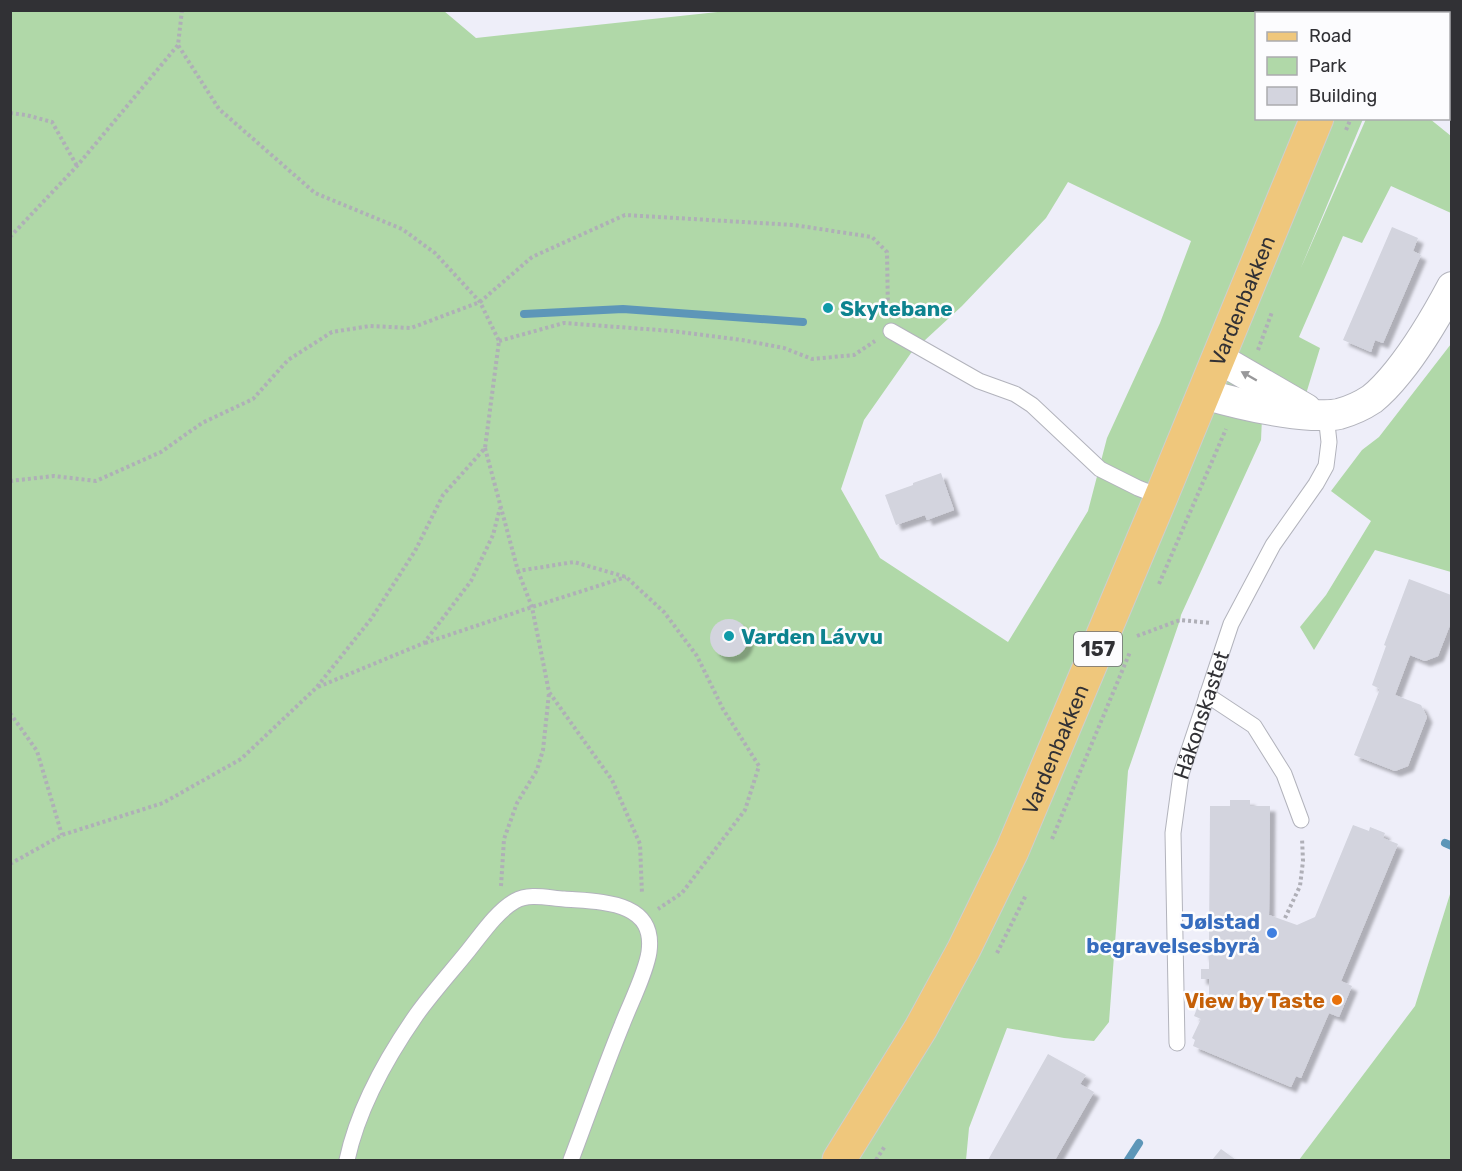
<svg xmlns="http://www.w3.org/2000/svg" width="1462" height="1171" font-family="Rubik,sans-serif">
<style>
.green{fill:#b0d8a8;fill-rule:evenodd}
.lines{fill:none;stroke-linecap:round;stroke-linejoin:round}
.stream{stroke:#5d96b8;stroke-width:8}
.building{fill:#d3d4de;filter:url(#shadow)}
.lane-casing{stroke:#b2b3bc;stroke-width:17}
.street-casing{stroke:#b2b3bc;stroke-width:32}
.primary-casing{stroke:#cececf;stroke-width:35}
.path{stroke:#afafb7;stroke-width:4;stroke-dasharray:3 3;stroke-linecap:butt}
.lane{stroke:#fff;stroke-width:15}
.street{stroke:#fff;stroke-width:30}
.primary{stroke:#efc77c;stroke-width:33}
.oneway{fill:#98989a}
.culture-dot{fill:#0f9aa8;stroke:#fcfcfe;stroke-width:2}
.shop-dot{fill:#3f7fe0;stroke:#fcfcfe;stroke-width:2}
.food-dot{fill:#e8710a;stroke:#fcfcfe;stroke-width:2}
.labels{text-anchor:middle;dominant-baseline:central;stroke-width:5;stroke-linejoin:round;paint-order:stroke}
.shield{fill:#fcfcfe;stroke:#6e6e71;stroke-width:1.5}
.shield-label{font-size:20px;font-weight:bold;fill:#313135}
.street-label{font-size:21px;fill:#313135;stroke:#fcfcfe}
.culture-label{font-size:21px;font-weight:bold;fill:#0d838f;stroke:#fcfcfe;text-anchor:start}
.shop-label{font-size:21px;font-weight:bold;fill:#366cbe;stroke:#fcfcfe;text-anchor:end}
.food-label{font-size:21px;font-weight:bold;fill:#c56008;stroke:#fcfcfe;text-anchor:end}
</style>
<defs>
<filter id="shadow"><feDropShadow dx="5.5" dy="5.5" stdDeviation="1.5" flood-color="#0004"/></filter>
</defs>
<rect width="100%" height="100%" fill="#eeeef9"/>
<g class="green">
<path d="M736 10 1451 11 1452 79 1449 83 1448 14H1256V118L1363 119 1300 270 1366 119H1430L1451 136V213L1391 186 1362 243 1343 236 1299 337 1320 348 1306 394 1264 373 1261 440 1181 615 1180 620 1128 771 1109 1022 1094 1041 1064 1038 1007 1028 969 1128 966 1160H11L10 11H444L476 38ZM1068 182 1191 241 1160 323 1107 438 1088 511 1008 642 880 558 841 489 864 420 911 353 962 306 1046 218Z"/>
<polygon points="1451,344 1451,572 1375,550 1314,650 1300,627 1326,595 1371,521 1331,491 1362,450 1379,437"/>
<polygon points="1451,891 1451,1160 1299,1160 1415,1006"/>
</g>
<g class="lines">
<g class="stream">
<polyline points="524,314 623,309 803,322"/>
<polyline points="1445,843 1452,846"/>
<polyline points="1128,1160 1139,1143"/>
</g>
</g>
<g class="building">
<polygon points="1392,227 1418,238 1413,251 1421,255 1383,343 1375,340 1371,352 1343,340"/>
<polygon points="941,473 954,510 927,520 925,515 896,525 885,495 913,485 913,483"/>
<polygon points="1409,579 1451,595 1452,620 1438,656 1425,661 1410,655 1395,695 1421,705 1427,717 1408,766 1395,771 1354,755 1380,689 1372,685 1386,646 1384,645"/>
<circle cx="729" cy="638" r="19"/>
<polygon points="1230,800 1250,800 1250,806 1270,806 1269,915 1297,925 1315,917 1353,825 1369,831 1370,827 1385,833 1383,838 1398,844 1341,981 1352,986 1339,1017 1329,1013 1301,1078 1296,1076 1291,1087 1193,1046 1195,1040 1192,1038 1201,1019 1194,1016 1201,998 1208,1001 1209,998 1209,979 1201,979 1201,969 1209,969 1209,955 1204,955 1204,944 1209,944 1210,806 1230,806"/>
<polygon points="1048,1054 1086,1075 1080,1084 1094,1092 1055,1160 988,1160"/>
<polygon points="1221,1149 1236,1160 1212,1160"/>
</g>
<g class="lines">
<defs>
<g id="lane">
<polyline points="891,331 979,381 1015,394 1032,405 1100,469 1138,488 1161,497"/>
<polyline points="1207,695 1254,726 1284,774 1301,820"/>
<path id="s1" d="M1177 1043 1173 833 1181 774 1231 624 1273 545 1316 484 1326 466 1329 442 1326 415"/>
<path d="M347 1160C358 1109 387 1057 417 1014 433 992 451 972 468 951 481 935 497 911 515 901 529 893 548 898 564 899 600 902 656 900 649 952 646 973 630 1004 622 1025 604 1069 588 1115 571 1160"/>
</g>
<g id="street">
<polyline points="1218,358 1306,409"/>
<path d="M1204 394C1239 404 1275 413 1312 415 1321 415 1330 416 1339 414 1350 411 1363 405 1372 399 1382 391 1390 382 1398 372 1419 346 1436 317 1452 287"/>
</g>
<g id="primary">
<polyline points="1362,14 1363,10"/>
<path id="s2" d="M839 1160 921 1028 964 949 1012 851 1161 497 1317 118"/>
</g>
</defs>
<use href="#lane" class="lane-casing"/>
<use href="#street" class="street-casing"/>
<use href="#primary" class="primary-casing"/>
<g class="path">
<polyline points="1395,14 1396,10"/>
<polyline points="1448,17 1452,16"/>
<polyline points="10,113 26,115 52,122 77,166"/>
<polyline points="1346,130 1351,118"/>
<polyline points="10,237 77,166 178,45"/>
<polyline points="499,341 564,323 672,331 742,340 784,348 812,359 854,355 875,341"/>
<polyline points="1258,350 1272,312"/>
<polyline points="485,448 518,571 574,562 626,577 664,612 697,656 723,709 759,766 745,810 682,893 658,909"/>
<polyline points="10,481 54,476 96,481 161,452 202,423 253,399 288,360 332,332 370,326 411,328 480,302 532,257 625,215 794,225 872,237 887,252 888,313"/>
<polyline points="518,571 532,607 549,692 612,780 640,844 642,894"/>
<polyline points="1159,584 1226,429"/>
<polyline points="1137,636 1180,620 1211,623"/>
<polyline points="425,643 532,607 626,577"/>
<polyline points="318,687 424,643 471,581 493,535 500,508"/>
<polyline points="10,713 37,751 62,835"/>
<polyline points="1052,839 1130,652"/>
<polyline points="10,864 62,835 163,803 241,759 316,688 371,619 415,551 443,495 485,448 499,341 480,302 435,253 402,229 315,193 219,109 178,45 182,10"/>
<polyline points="501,886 504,839 517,803 537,770 543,750 549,693"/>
<polyline points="1285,918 1300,886 1303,861 1302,838"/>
<polyline points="997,953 1026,895"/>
<polyline points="876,1160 885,1146"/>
</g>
<use href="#lane" class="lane"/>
<use href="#street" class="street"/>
<use href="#primary" class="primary"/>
</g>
<defs><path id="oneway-solid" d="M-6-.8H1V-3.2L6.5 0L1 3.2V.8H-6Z" transform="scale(1.5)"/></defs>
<use class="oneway" href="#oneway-solid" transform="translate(1249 376) rotate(-150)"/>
<g class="culture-dot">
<circle cx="828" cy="308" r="6"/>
<circle cx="729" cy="636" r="6"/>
</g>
<circle class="shop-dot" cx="1272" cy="933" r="6"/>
<circle class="food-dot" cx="1337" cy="1000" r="6"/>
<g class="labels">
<rect class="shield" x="1074" y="632" width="48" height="34" rx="4.5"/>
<g class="shield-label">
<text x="1098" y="649">157</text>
</g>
<g class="street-label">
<text stroke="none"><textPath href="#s2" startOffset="951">Vardenbakken</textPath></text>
<text stroke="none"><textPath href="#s1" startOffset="332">Håkonskastet</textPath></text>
<text stroke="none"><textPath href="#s2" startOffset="465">Vardenbakken</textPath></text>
</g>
<g class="culture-label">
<text x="840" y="308">Skytebane</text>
<text x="741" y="636">Varden Lávvu</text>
</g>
<g class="shop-label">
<text x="1260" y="921">Jølstad<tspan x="1260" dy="24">begravelsesbyrå</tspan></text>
</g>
<g class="food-label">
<text x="1325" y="1000">View by Taste</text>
</g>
</g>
<rect width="1462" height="1171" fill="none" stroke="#313135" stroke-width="24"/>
<rect x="1255" y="12" width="195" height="108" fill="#fcfcfe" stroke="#ababae" stroke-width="1.5"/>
<rect x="1267" y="32" width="30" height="9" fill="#efc77c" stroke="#ababae" stroke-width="1.5"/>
<text x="1309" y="42" font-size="18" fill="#313135">Road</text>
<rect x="1267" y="57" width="30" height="18" fill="#b0d8a8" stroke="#ababae" stroke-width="1.5"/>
<text x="1309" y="72" font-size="18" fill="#313135">Park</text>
<rect x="1267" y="87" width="30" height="18" fill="#d3d4de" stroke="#ababae" stroke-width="1.5"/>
<text x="1309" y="102" font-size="18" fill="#313135">Building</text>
</svg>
